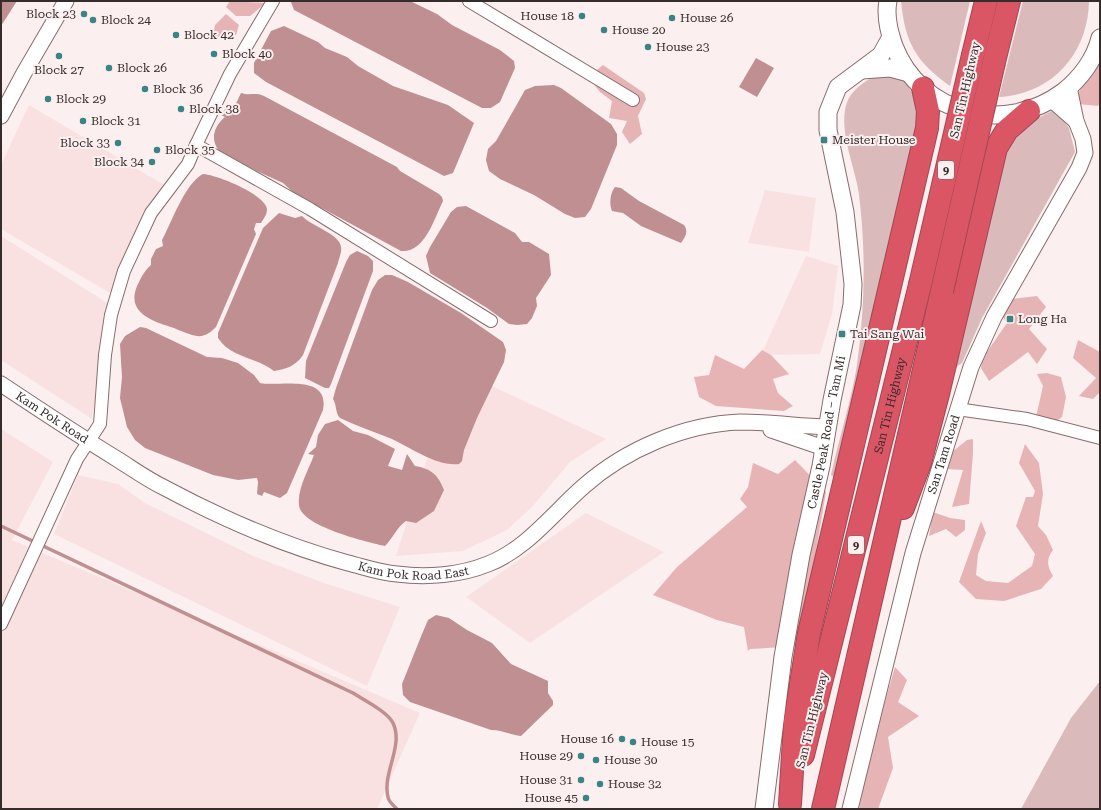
<svg xmlns="http://www.w3.org/2000/svg" width="1101" height="810" font-family="'Roboto Serif',serif">
<style>
.built{fill:#f9e1e1}
.green{fill:#dababb}
.forest{fill:#e7b4b6}
.water{fill:#bf8f91}
.lines{fill:none;stroke-linecap:round;stroke-linejoin:round}
.stream{stroke:#bf8f91;stroke-width:3.5}
.minor-casing{stroke:#876c6c;stroke-width:14}
.tertiary-casing{stroke:#876c6c;stroke-width:17}
.secondary-casing{stroke:#876c6c;stroke-width:19}
.motorway-casing{stroke:#a14751;stroke-width:24}
.minor{stroke:#fff;stroke-width:12}
.tertiary{stroke:#fff;stroke-width:15}
.secondary{stroke:#fff;stroke-width:17}
.motorway{stroke:#da5665;stroke-width:22}
.motorway-bridge-casing{stroke:#a14751;stroke-width:24;stroke-linecap:butt}
.motorway-bridge{stroke:#da5665;stroke-width:22}
.poi-dot{fill:#3b8485;stroke:#fceff0;stroke-width:1.5}
.labels{text-anchor:middle;dominant-baseline:central;stroke-width:4;stroke-linejoin:round;paint-order:stroke}
.shield{fill:#fceff0;stroke:#726667;stroke-width:1}
.shield-label{font-size:11px;font-weight:bold;fill:#372c2c}
.poi-label{font-size:12px;fill:#372c2c;stroke:#fceff0;text-anchor:start}
.street-label{font-size:12px;fill:#372c2c;stroke:#fceff0}
</style>
<rect width="100%" height="100%" fill="#fceff0"/>
<g class="built">
<polygon points="29,105 166,186 115,296 1,229 1,165"/>
<polygon points="765,190 816,198 809,252 748,243"/>
<polygon points="1,236 109,304 92,419 1,360"/>
<polygon points="806,256 838,266 832,314 820,354 761,355"/>
<polygon points="464,373 606,439 570,462 532,507 507,530 463,551 396,556 441,415"/>
<polygon points="1,429 53,462 12,540 420,713 377,809 1,809"/>
<polygon points="78,475 118,484 145,503 251,555 324,583 400,607 367,686 54,534"/>
<polygon points="586,513 664,552 530,643 466,597"/>
</g>
<g class="green">
<path d="M901 1H970L950 86C916 62 905 43 901 1Z"/>
<path d="M1023 1H1089C1088 54 1052 94 999 97Z"/>
<path d="M880 73 899 75C919 98 918 103 915 132L837 478 831 475C839 438 851 402 857 365 865 308 866 252 859 195 856 168 836 127 848 100 854 87 869 79 880 73Z"/>
<path d="M1056 109 1069 128 1075 152 982 318 962 363 953 369 1005 151C1020 128 1031 121 1056 109Z"/>
<polygon points="1100,681 1100,809 1021,809 1071,718"/>
</g>
<g class="forest">
<polygon points="230,1 266,3 250,16 236,16 226,7"/>
<polygon points="226,14 239,25 236,35 228,40 213,35 215,25"/>
<polygon points="1100,49 1100,103 1098,106 1078,104 1079,92"/>
<polygon points="603,65 644,93 646,99 638,116 642,134 630,144 622,132 627,121 609,118 612,101 600,92 588,77"/>
<polygon points="1037,296 1046,307 1029,329 1047,349 1037,364 1028,352 989,381 981,368 982,359 1007,323 1003,317 1011,299"/>
<polygon points="1078,340 1100,352 1100,392 1093,399 1079,396 1096,378 1073,358"/>
<polygon points="762,350 771,355 789,374 773,379 778,393 793,406 784,411 716,406 699,397 694,377 709,375 715,355 744,369"/>
<polygon points="1047,373 1061,377 1066,397 1062,417 1044,430 1036,417 1043,386 1037,374"/>
<polygon points="973,439 973,453 969,504 952,507 963,470 932,468 938,445 952,452 967,440"/>
<path d="M1025 444 1039 463 1043 494 1038 526 1046 535 1053 550C1046 559 1047 566 1053 576L1041 589 1004 601 976 599 959 582 981 521 986 533 978 554 976 575 986 581 1008 583 1032 566 1035 554 1016 526 1026 497H1033L1035 491 1019 463Z"/>
<polygon points="795,460 826,492 800,646 750,649 748,651 744,627 717,620 653,595 677,567 747,507 740,499 748,487 753,463 778,474"/>
<polygon points="933,512 950,518 965,520 965,530 956,537 946,529 929,536"/>
<polygon points="895,667 907,680 898,702 919,716 888,737 893,768 878,809 859,809 872,746"/>
</g>
<g class="water">
<polygon points="1,1 17,1 1,26"/>
<polygon points="410,1 437,14 452,25 500,50 514,61 515,68 500,102 491,108 482,108 294,10 291,2"/>
<polygon points="284,26 318,42 325,48 347,57 358,66 393,86 448,105 474,123 453,173 444,176 266,82 254,73 254,63 271,31"/>
<polygon points="756,58 774,68 757,97 739,87"/>
<polygon points="554,85 561,88 611,124 617,134 617,145 591,209 585,217 575,218 565,214 534,195 500,179 489,171 486,160 488,149 496,141 525,90 535,86"/>
<path d="M241 93C250 96 255 92 264 96L397 167 400 171 439 194 442 197 443 201C434 219 425 253 401 251L294 193 283 183 224 156C210 144 211 129 225 117L221 115 225 109 232 112Z"/>
<path d="M203 174C217 175 259 192 266 206 269 212 264 218 261 223H256L254 229 256 234 216 327C211 332 205 337 197 336 190 335 181 331 174 328 152 321 123 312 139 282 142 276 145 270 151 265V259L156 249 163 246 162 240C172 222 185 183 203 174Z"/>
<path d="M615 187 621 188 639 201 684 225C689 232 685 237 681 243L641 226 623 213 612 211C609 204 610 193 615 187Z"/>
<polygon points="466,206 515,233 522,242 529,242 549,254 551,275 536,298 537,306 532,318 527,324 517,325 509,324 487,308 430,273 426,256 430,247 451,212 457,207"/>
<path d="M279 213 295 218 302 216C311 226 340 234 341 247 342 252 339 258 338 263L303 355C296 366 286 369 274 371 256 357 231 358 218 338V333L263 228Z"/>
<polygon points="357,251 368,256 373,261 373,271 331,384 329,388 325,388 305,378 306,361 346,262 350,255"/>
<path d="M385 275H392L408 282 461 313 503 342 506 350 504 362 477 418 464 450 462 461 459 464C438 467 411 448 392 439 375 432 357 426 340 418 335 413 337 405 333 399L336 388 372 290 378 280Z"/>
<path d="M140 327 146 328 207 357 222 358 238 363 254 375 260 383C279 387 330 373 323 410L287 493 280 498 264 492 262 496 257 494 258 482 257 478 238 480 213 475 145 448 135 440 127 427 120 398 122 377 120 344 125 336Z"/>
<path d="M338 420 353 431 368 435 395 449 388 466 402 470 407 454 415 466C432 469 438 475 444 490L434 511 416 523 406 521C397 527 393 538 385 546 367 542 300 526 299 505 297 489 309 469 314 455L308 454 316 447 318 435 325 424Z"/>
<path d="M436 615 449 618 467 630 492 643 511 664 548 681V693L553 701V705L521 736C510 735 503 730 491 730L410 702 403 695 402 684 422 634 428 620Z"/>
</g>
<g class="lines">
<path class="stream" d="M1 526 353 693C364 700 388 712 393 723 404 746 382 773 388 797 388 801 394 806 397 809"/>
<defs>
<g id="minor">
<polyline points="273,1 230,74 196,145 310,209 491,321"/>
<polyline points="469,1 633,100"/>
<polyline points="957,409 1027,419 1100,438"/>
<polyline points="1,624 77,459 100,424 105,355 111,315 124,271 151,213 188,164 196,145"/>
</g>
<g id="tertiary">
<polyline points="1052,100 1076,121"/>
<polyline points="1,116 24,73 66,1"/>
<path id="s1" d="M1 384C40 410 78 435 117 459 133 469 148 480 165 488 223 519 285 546 348 563 364 567 381 573 397 574 427 578 461 575 488 564 527 549 554 512 584 486 626 449 685 424 740 422 769 422 798 426 827 427"/>
<polyline points="771,430 824,448"/>
<path id="s2" d="M850 809 913 553 971 367 994 317 1079 168 1085 153 1083 139 1076 121 1069 87"/>
</g>
<g id="secondary">
<path d="M888 1C885 16 889 32 894 46 921 116 1005 135 1063 92 1080 79 1095 59 1100 38"/>
<polyline points="862,70 890,68 909,73"/>
<path id="s3" d="M764 809 783 657 801 555 821 466 832 400 852 305 853 284 845 212 828 130V112L838 87 881 55 891 37"/>
</g>
<g id="motorway">
<polyline points="973,55 986,1"/>
<polyline points="994,62 1009,1"/>
<polyline points="903,508 920,463 938,394 996,148 1007,130 1029,111"/>
<path id="s4" d="M803 755 920 285"/>
<polyline points="790,804 795,722 809,633 927,128 928,111 923,88"/>
<polyline points="823,809 942,291"/>
</g>
</defs>
<use href="#minor" class="minor-casing"/>
<use href="#tertiary" class="tertiary-casing"/>
<use href="#secondary" class="secondary-casing"/>
<use href="#motorway" class="motorway-casing"/>
<use href="#minor" class="minor"/>
<use href="#tertiary" class="tertiary"/>
<use href="#secondary" class="secondary"/>
<use href="#motorway" class="motorway"/>
<defs>
<g id="motorway-bridge">
<polyline points="920,285 973,55"/>
<polyline points="942,291 994,62"/>
</g>
</defs>
<use href="#motorway-bridge" class="motorway-bridge-casing"/>
<use href="#motorway-bridge" class="motorway-bridge"/>
</g>
<g class="poi-dot">
<circle cx="84" cy="14" r="4"/>
<circle cx="582" cy="16" r="4"/>
<circle cx="672" cy="18" r="4"/>
<circle cx="93" cy="20" r="4"/>
<circle cx="604" cy="30" r="4"/>
<circle cx="176" cy="35" r="4"/>
<circle cx="648" cy="47" r="4"/>
<circle cx="214" cy="54" r="4"/>
<circle cx="59" cy="56" r="4"/>
<circle cx="109" cy="68" r="4"/>
<circle cx="145" cy="89" r="4"/>
<circle cx="48" cy="99" r="4"/>
<circle cx="181" cy="109" r="4"/>
<circle cx="83" cy="121" r="4"/>
<rect x="820" y="136" width="8" height="8" rx="2"/>
<circle cx="118" cy="143" r="4"/>
<circle cx="157" cy="150" r="4"/>
<circle cx="152" cy="162" r="4"/>
<rect x="1006" y="315" width="8" height="8" rx="2"/>
<rect x="838" y="330" width="8" height="8" rx="2"/>
<circle cx="622" cy="739" r="4"/>
<circle cx="633" cy="742" r="4"/>
<circle cx="581" cy="756" r="4"/>
<circle cx="596" cy="760" r="4"/>
<circle cx="581" cy="780" r="4"/>
<circle cx="600" cy="784" r="4"/>
<circle cx="586" cy="798" r="4"/>
</g>
<g class="labels">
<g class="shield">
<rect x="938" y="161" width="16" height="18" rx="3"/>
<rect x="848" y="536" width="16" height="18" rx="3"/>
</g>
<g class="shield-label">
<text x="946" y="170">9</text>
<text x="856" y="545">9</text>
</g>
<g class="poi-label">
<text x="76" y="14" text-anchor="end">Block 23</text>
<text x="574" y="16" text-anchor="end">House 18</text>
<text x="680" y="18">House 26</text>
<text x="101" y="20">Block 24</text>
<text x="612" y="30">House 20</text>
<text x="184" y="35">Block 42</text>
<text x="656" y="47">House 23</text>
<text x="222" y="54">Block 40</text>
<text x="117" y="68">Block 26</text>
<text x="59" y="70" text-anchor="middle">Block 27</text>
<text x="153" y="89">Block 36</text>
<text x="56" y="99">Block 29</text>
<text x="189" y="109">Block 38</text>
<text x="91" y="121">Block 31</text>
<text x="832" y="140">Meister House</text>
<text x="110" y="143" text-anchor="end">Block 33</text>
<text x="165" y="150">Block 35</text>
<text x="144" y="162" text-anchor="end">Block 34</text>
<text x="1018" y="319">Long Ha</text>
<text x="850" y="334">Tai Sang Wai</text>
<text x="614" y="739" text-anchor="end">House 16</text>
<text x="641" y="742">House 15</text>
<text x="573" y="756" text-anchor="end">House 29</text>
<text x="604" y="760">House 30</text>
<text x="573" y="780" text-anchor="end">House 31</text>
<text x="608" y="784">House 32</text>
<text x="578" y="798" text-anchor="end">House 45</text>
</g>
<g class="street-label">
<text transform="translate(965 90) rotate(-77)">San Tin Highway</text>
<text stroke="none"><textPath href="#s4" startOffset="360">San Tin Highway</textPath></text>
<text stroke="none"><textPath href="#s1" startOffset="61">Kam Pok Road</textPath></text>
<text stroke="none"><textPath href="#s3" startOffset="382">Castle Peak Road – Tam Mi</textPath></text>
<text stroke="none"><textPath href="#s2" startOffset="367">San Tam Road</textPath></text>
<text stroke="none"><textPath href="#s1" startOffset="459">Kam Pok Road East</textPath></text>
<text transform="translate(812 720) rotate(-76)">San Tin Highway</text>
</g>
</g>
<rect width="1101" height="810" fill="none" stroke="#372c2c" stroke-width="4"/>
</svg>
